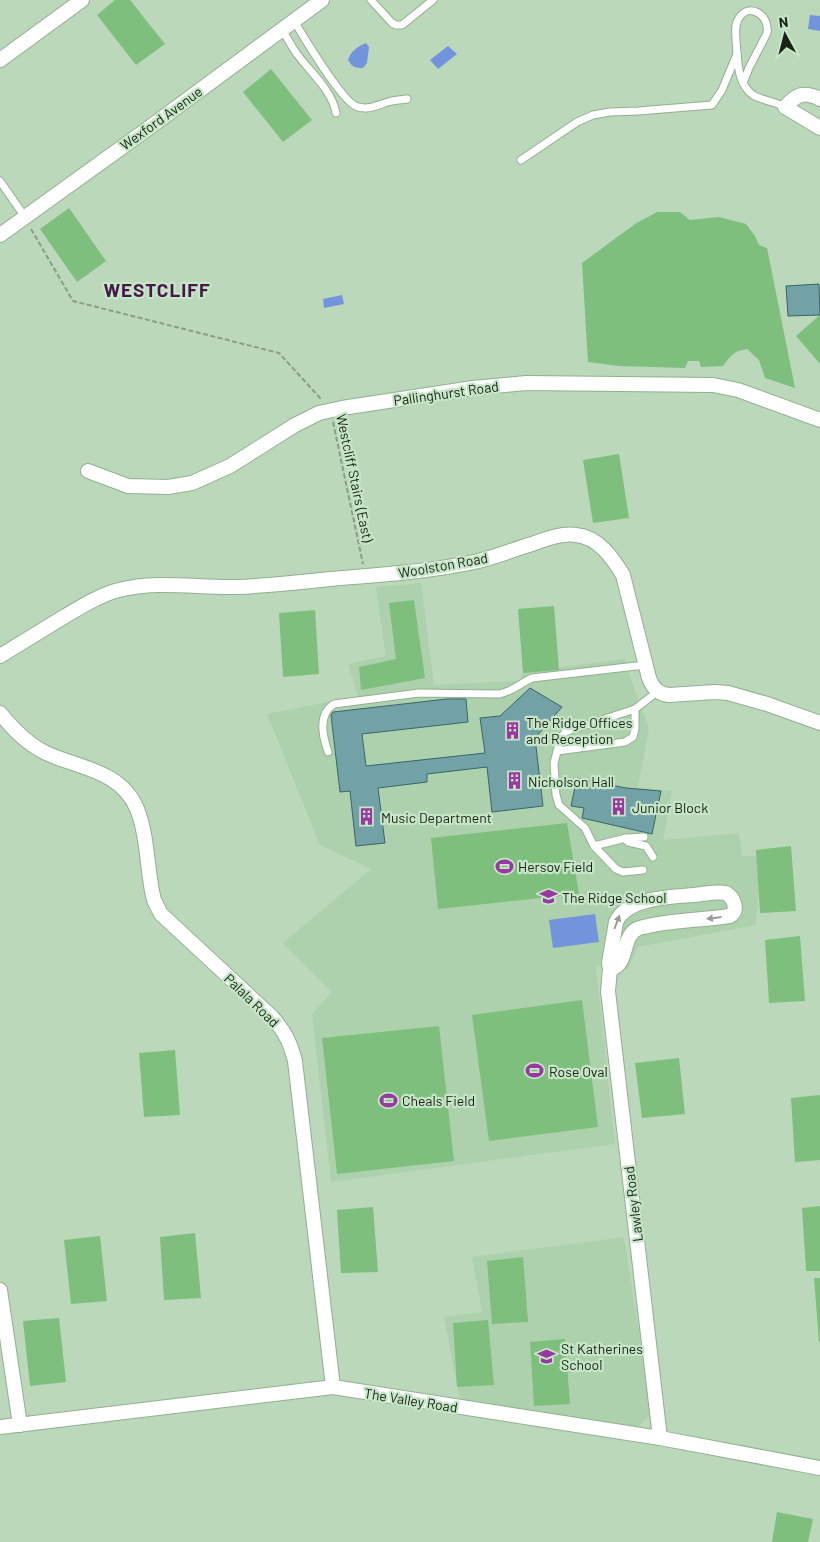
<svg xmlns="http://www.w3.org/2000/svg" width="820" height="1542" font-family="Barlow,sans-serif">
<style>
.built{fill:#aed1ad}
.green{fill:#7ebf7e}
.water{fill:#7294dd}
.building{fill:#72a1a6;stroke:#37656a}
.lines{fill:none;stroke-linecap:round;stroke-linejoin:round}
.lane-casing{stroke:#93af92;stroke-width:9}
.street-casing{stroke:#93af92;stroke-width:16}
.path{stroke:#879e86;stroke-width:2;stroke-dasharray:5 2.5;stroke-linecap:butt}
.lane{stroke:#fff;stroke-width:7}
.street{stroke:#fff;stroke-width:14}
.oneway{fill:#979c97}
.labels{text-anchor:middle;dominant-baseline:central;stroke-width:4.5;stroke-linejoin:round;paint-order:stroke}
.street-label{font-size:14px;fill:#182217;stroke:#c7e5c7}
.poi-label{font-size:14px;fill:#182217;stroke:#c7e5c7;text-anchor:start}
.district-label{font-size:19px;font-weight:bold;letter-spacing:1px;fill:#46184a;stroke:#c7e5c7}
</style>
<rect width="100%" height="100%" fill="#bbd8ba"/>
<g class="built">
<polygon points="421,583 434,685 520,681 523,672 625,659 635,692 649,727 638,787 672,791 663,840 739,833 742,856 761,856 756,925 638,947 628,969 596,966 615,1144 331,1182 312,1014 332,992 283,943 371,869 320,845 267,714 358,696 348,664 386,656 376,587"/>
<polygon points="624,1237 652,1412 636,1429 465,1402 459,1395 444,1317 482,1312 472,1257"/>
</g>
<g class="green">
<polygon points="115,0 130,0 165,44 136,65 97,15"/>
<polygon points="271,69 312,120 283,142 243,92"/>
<polygon points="69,208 106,261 77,282 40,229"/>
<path d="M657 212H680L690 220 719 217 746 224 755 236 759 245 767 248 795 388 765 378 759 360 747 349C734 351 730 356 723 366L701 367 699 361H688L685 368 619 366 588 362 582 263 635 224Z"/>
<polygon points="820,315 820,364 796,336"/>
<polygon points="619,454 629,518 593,523 583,460"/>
<polygon points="414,600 425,678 361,690 359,667 396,659 389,603"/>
<polygon points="554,606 559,670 523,673 518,609"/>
<polygon points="315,610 319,674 283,677 279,613"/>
<polygon points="567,823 579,894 438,909 431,838"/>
<polygon points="791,846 796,911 760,913 756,850"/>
<polygon points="800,936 805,1001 769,1003 765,940"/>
<polygon points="582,1000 598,1127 489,1141 472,1015"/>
<polygon points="439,1026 454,1161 337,1174 322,1038"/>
<polygon points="175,1050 180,1115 144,1117 139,1053"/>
<polygon points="679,1058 685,1114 642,1118 635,1063"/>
<polygon points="820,1095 820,1160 795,1162 791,1098"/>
<polygon points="820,1206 820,1271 806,1271 802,1208"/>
<polygon points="373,1207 378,1272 341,1273 337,1210"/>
<polygon points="195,1233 201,1298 164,1300 160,1237"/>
<polygon points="100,1236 107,1301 71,1304 64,1240"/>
<polygon points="523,1257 528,1322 492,1324 487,1261"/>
<polygon points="814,1278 820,1278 820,1341 819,1342"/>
<polygon points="59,1318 66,1382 30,1386 23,1321"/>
<polygon points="488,1320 494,1385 457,1387 453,1323"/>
<polygon points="565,1339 570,1404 534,1406 530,1342"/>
<polygon points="777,1512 813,1519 808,1542 772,1542"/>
</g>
<g class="water">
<polygon points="810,15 820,16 820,31 808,29"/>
<path d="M366 43 369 47 367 63 363 68C355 68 352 67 348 60 351 51 357 47 366 43Z"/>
<polygon points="448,46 457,54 438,69 430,60"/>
<polygon points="342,295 344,304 324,308 323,299"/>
<polygon points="595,914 599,942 553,948 549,920"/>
</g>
<g class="building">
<polygon points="819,284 820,315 788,316 786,286"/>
<polygon points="530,688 562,707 535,738 543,806 492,812 487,767 427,774 427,782 378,788 385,843 356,846 350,791 340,792 331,715 333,712 447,699 466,699 468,722 362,734 366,766 485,753 480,718 500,716"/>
<polygon points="577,778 626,788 661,791 652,834 582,818 584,808 571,806"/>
</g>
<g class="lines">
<defs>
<g id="lane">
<polyline points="371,0 392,23 396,25 402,25 433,0"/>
<path d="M294 21C304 37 343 104 358 107 369 110 378 105 388 102 394 100 401 100 407 99"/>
<path d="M282 30C287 37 291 46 297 54 310 72 332 90 336 113"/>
<path d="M743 83 749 68 767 33C770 15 749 2 739 18 734 25 736 33 736 41 738 58 736 83 753 95 761 100 776 102 785 107"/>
<polyline points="521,160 577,122 593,115 610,112 638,111 712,105 722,90 737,54"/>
<polyline points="0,181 25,217"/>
<polyline points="557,751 625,742 633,737 635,729 635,709"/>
<path d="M328 752C323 737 317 715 334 704L419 693 499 694C514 691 519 684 532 678L645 665"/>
<polyline points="626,839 628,842 646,846 653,857"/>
<polyline points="594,846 626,838 644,837"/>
<polyline points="643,870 623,872 616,869 594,846 585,828 559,805 556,795 554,763 560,740 565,732 635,709 657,692"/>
</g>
<g id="street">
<polyline points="0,60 82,0"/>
<path d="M820 99C804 91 797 94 785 107L820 128"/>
<polyline points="0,235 146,130 322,0"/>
<polyline points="88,471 128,486 168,487 192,483 230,466 295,425 319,413 342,408 473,388 526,383 713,385 738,390 820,420"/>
<path d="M0 656C21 643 41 631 62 618 79 608 99 595 119 590 157 580 198 588 236 587 268 586 299 582 331 579 377 575 428 572 474 562 493 558 512 550 532 544 546 539 561 533 576 535 598 537 612 557 623 575L649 678C653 688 658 694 669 695L715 692 728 693 767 704 820 723"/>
<path d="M0 713C13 729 27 744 46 753 78 768 121 770 137 809 147 834 147 864 152 891L154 900 161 914 272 1017C285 1032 290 1042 295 1061L333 1387"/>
<path d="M610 969C629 965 621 937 637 929 640 927 645 927 648 926 675 920 703 920 730 916 739 910 734 898 726 893 716 891 705 894 694 895 671 897 627 897 616 922L609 963 610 969 608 991 660 1438"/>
<polyline points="0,1290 20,1425"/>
<polyline points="0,1427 333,1387 660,1438 820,1468"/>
</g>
</defs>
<use href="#lane" class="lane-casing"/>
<use href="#street" class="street-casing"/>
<g class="path">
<polyline points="31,229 73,301 279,353 321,399"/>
<polyline points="333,422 363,564"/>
</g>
<use href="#lane" class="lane"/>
<use href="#street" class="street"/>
</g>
<defs><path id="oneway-solid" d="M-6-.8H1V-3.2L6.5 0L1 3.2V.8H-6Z" transform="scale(1.25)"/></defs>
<g class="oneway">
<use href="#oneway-solid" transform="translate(714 918) rotate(173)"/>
<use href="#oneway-solid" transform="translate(617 922) rotate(-69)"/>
</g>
<defs>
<symbol id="building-bare" viewBox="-9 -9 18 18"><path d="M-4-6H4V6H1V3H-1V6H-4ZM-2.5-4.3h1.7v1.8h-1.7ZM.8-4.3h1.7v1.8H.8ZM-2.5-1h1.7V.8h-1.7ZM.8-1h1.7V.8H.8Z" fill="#9838a1" stroke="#c7e5c7" stroke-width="2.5" paint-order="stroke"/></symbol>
<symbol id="stadium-bare" viewBox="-9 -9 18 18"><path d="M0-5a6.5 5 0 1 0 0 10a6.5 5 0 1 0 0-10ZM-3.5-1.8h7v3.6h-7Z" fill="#9838a1" stroke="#c7e5c7" stroke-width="2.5" paint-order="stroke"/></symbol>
<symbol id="school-bare" viewBox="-9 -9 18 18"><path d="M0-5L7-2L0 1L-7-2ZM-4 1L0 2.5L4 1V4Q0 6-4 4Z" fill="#9838a1" stroke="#c7e5c7" stroke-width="2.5" paint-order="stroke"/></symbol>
</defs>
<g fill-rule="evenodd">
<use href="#building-bare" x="500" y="718" width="25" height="25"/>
<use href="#building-bare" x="502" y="768" width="25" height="25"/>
<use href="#building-bare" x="606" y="794" width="25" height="25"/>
<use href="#building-bare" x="354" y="804" width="25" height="25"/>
<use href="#stadium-bare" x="492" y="854" width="25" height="25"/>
<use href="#school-bare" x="536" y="884" width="25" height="25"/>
<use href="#stadium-bare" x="522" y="1058" width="25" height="25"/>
<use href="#stadium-bare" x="376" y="1088" width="25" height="25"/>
<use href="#school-bare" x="534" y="1344" width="25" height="25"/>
</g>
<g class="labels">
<g class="street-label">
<text transform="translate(161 118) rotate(-36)">Wexford Avenue</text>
<text transform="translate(446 393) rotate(-8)">Pallinghurst Road</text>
<text transform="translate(355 478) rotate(78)">Westcliff Stairs (East)</text>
<text transform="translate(443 565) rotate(-10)">Woolston Road</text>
<text transform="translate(252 1000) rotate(44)">Palala Road</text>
<text transform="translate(633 1204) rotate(-97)">Lawley Road</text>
<text transform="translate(411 1400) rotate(9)">The Valley Road</text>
</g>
<g class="poi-label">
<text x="526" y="722">The Ridge Offices<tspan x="526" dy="16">and Reception</tspan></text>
<text x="528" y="781">Nicholson Hall</text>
<text x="632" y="807">Junior Block</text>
<text x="381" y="817">Music Department</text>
<text x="518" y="866">Hersov Field</text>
<text x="562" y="897">The Ridge School</text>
<text x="549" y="1071">Rose Oval</text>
<text x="402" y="1100">Cheals Field</text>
<text x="561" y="1348">St Katherines<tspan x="561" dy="16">School</tspan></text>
</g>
<g class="district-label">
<text x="157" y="289">WESTCLIFF</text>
</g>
</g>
<g transform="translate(785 35) rotate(353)" stroke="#c7e5c7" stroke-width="4" paint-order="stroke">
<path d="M0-4L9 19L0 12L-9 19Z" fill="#182217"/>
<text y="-8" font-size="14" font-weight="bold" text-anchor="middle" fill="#182217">N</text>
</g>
</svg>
